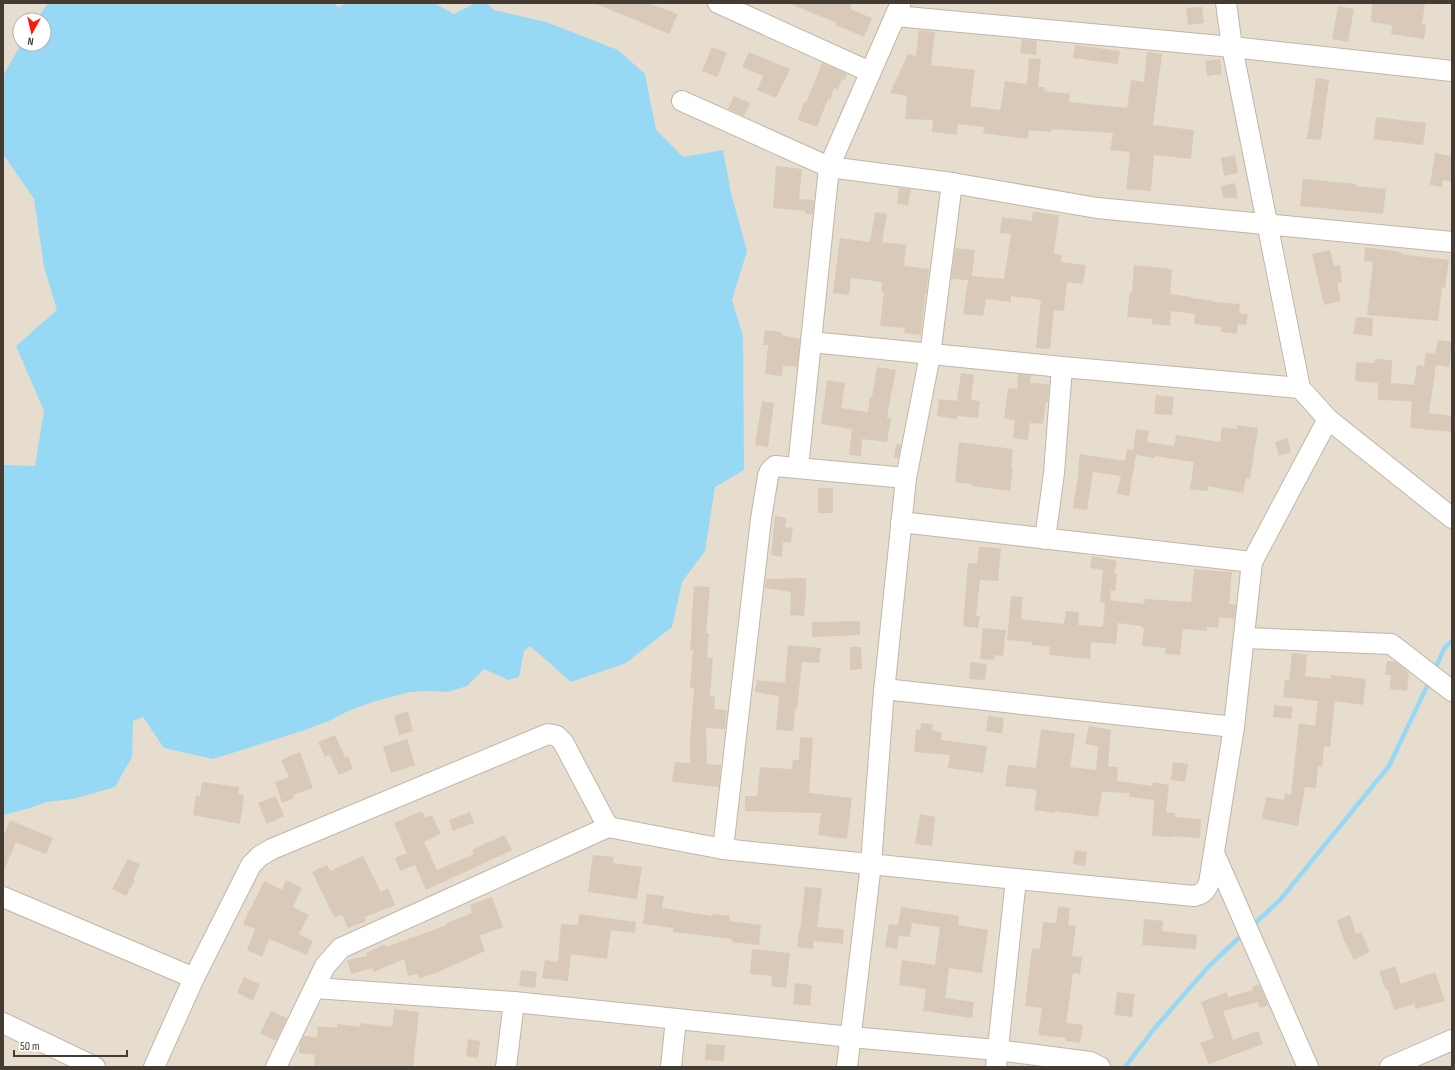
<svg xmlns="http://www.w3.org/2000/svg" width="1455" height="1070" font-family="'Sofia Sans Condensed',sans-serif">
<style>
.residential{fill:#e7ddcf;fill-rule:evenodd}
.water{fill:#97d9f5}
.lines{fill:none;stroke-linecap:round;stroke-linejoin:round}
.stream{stroke:#97d9f5;stroke-width:4.5}
.building{fill:#d8c9b9}
.minor-casing{stroke:#c1b5a7;stroke-width:22}
.minor{stroke:#fff;stroke-width:20}
</style>
<rect width="100%" height="100%" fill="#f2ece1"/>
<path class="residential" d="M3 3H1452V1067H3ZM20 20H44V44H20Z"/>
<polygon class="water" points="48,3 332,3 339,7 347,3 434,3 454,14 475,3 486,3 494,10 546,22 618,50 645,74 656,130 683,157 723,150 731,193 747,251 732,300 743,336 744,470 715,487 705,551 682,582 672,627 626,663 571,682 530,646 524,651 519,677 508,680 484,669 467,686 448,692 432,691 410,692 376,701 348,711 329,721 302,731 213,759 164,748 143,717 133,721 132,757 115,787 73,799 47,802 30,808 3,815 3,465 35,466 44,411 16,346 57,310 44,267 34,199 3,154 3,76 21,44 44,44 44,20 36,20"/>
<g class="lines">
<g class="stream">
<polyline points="1434,671 1445,647 1452,641"/>
<polyline points="1252,926 1280,900 1389,766 1430,680"/>
<polyline points="1125,1067 1154,1029 1209,966 1243,934"/>
</g>
</g>
<g class="building">
<polygon points="594,3 648,3 678,14 669,34"/>
<polygon points="788,3 852,3 850,9 872,18 864,37 836,25 837,23"/>
<polygon points="1372,3 1425,3 1422,24 1426,25 1424,39 1391,34 1392,25 1371,22"/>
<polygon points="1338,6 1354,9 1348,42 1332,39"/>
<polygon points="1202,7 1204,23 1188,25 1186,8"/>
<polygon points="919,30 935,32 931,65 975,70 970,106 1000,110 1005,81 1027,84 1029,58 1041,59 1038,87 1045,87 1044,91 1070,94 1069,102 1127,108 1131,80 1144,82 1147,52 1162,54 1153,125 1194,130 1191,159 1154,155 1151,191 1126,189 1130,152 1110,150 1113,133 1051,129 1051,132 1029,130 1028,139 983,133 984,127 958,124 957,135 932,132 933,120 905,119 907,96 890,93 908,54 916,56"/>
<polygon points="1022,39 1037,41 1036,55 1020,53"/>
<polygon points="1075,45 1120,51 1118,64 1073,58"/>
<polygon points="712,47 727,53 717,77 702,71"/>
<polygon points="749,52 790,69 776,98 757,90 763,76 742,67"/>
<polygon points="1220,59 1222,74 1207,76 1205,61"/>
<polygon points="822,63 847,74 845,80 842,79 838,89 834,88 830,100 828,99 817,127 798,120 804,102 806,103"/>
<polygon points="1316,78 1329,80 1321,140 1307,139"/>
<polygon points="734,96 750,103 744,116 728,109"/>
<polygon points="1376,117 1426,123 1423,145 1374,139"/>
<polygon points="1435,153 1452,156 1452,182 1443,180 1442,187 1430,185"/>
<polygon points="1235,155 1238,173 1224,176 1221,158"/>
<polygon points="776,166 802,169 799,199 814,200 813,214 805,214 805,211 773,208"/>
<polygon points="1303,179 1357,184 1356,186 1386,189 1383,214 1300,206"/>
<polygon points="1235,183 1238,199 1223,197 1221,186"/>
<polygon points="899,188 911,189 908,205 897,204"/>
<polygon points="875,212 887,214 882,242 906,245 904,266 929,269 926,295 925,295 921,335 904,333 905,328 880,326 884,292 881,291 882,282 851,278 849,295 833,293 840,238 870,242"/>
<polygon points="1033,212 1059,215 1054,254 1062,255 1061,262 1086,265 1083,284 1067,282 1064,311 1054,310 1050,349 1036,348 1041,300 1011,296 1011,302 986,299 983,316 963,314 968,280 951,279 955,248 975,250 972,276 1004,279 1011,234 1000,233 1002,217 1032,221"/>
<polygon points="1365,247 1401,252 1401,254 1449,260 1445,288 1442,287 1438,321 1367,315 1373,262 1364,261"/>
<polygon points="1330,250 1334,266 1340,265 1342,282 1337,283 1341,301 1324,305 1312,254"/>
<polygon points="1134,265 1172,269 1170,294 1192,297 1192,298 1214,301 1214,302 1240,304 1239,313 1248,314 1246,325 1238,324 1237,334 1221,332 1222,327 1194,324 1195,314 1171,311 1170,326 1152,324 1152,319 1127,317 1130,292 1132,292"/>
<polygon points="1356,317 1373,318 1372,336 1353,334"/>
<polygon points="765,330 782,332 782,335 800,339 797,367 783,366 782,376 765,374 768,345 763,345"/>
<polygon points="1438,340 1452,342 1452,347 1449,367 1436,365 1429,413 1452,416 1452,432 1410,428 1412,401 1378,400 1378,383 1355,381 1356,362 1374,363 1375,359 1392,360 1391,383 1414,385 1417,365 1424,366 1426,353 1435,354"/>
<polygon points="877,367 896,370 893,388 892,388 887,418 891,418 887,442 862,439 861,456 849,455 852,429 821,424 827,380 845,383 841,408 868,412 870,397 872,397"/>
<polygon points="961,373 974,375 971,400 980,401 978,418 957,416 957,419 937,416 939,399 957,401"/>
<polygon points="1018,374 1031,375 1030,383 1049,384 1048,402 1046,402 1043,424 1030,423 1028,440 1013,438 1015,420 1004,419 1008,388 1017,389"/>
<polygon points="1156,395 1174,397 1172,415 1154,414"/>
<polygon points="762,401 774,403 768,447 755,445"/>
<polygon points="1237,425 1258,428 1250,479 1246,478 1243,493 1208,486 1208,491 1190,489 1194,462 1155,456 1155,458 1136,455 1129,496 1117,494 1121,476 1093,472 1087,510 1073,508 1079,469 1078,469 1080,454 1125,461 1127,449 1133,450 1136,429 1149,431 1147,442 1174,446 1176,435 1220,442 1222,427 1237,429"/>
<polygon points="1287,438 1291,452 1279,456 1275,442"/>
<polygon points="959,442 1013,449 1011,469 1013,469 1010,491 972,486 972,484 955,482"/>
<polygon points="896,444 901,445 898,458 894,458"/>
<rect x="818" y="488" width="15" height="25"/>
<polygon points="775,516 786,518 785,528 793,527 791,543 783,542 782,557 771,555"/>
<polygon points="979,547 1001,548 998,581 980,580 976,616 980,616 978,628 963,626 968,563 977,564"/>
<polygon points="1092,556 1117,561 1114,574 1117,574 1115,591 1111,590 1110,600 1144,604 1145,599 1191,602 1194,569 1232,572 1229,604 1236,605 1234,619 1219,617 1218,628 1207,627 1207,631 1183,629 1180,655 1165,654 1166,648 1142,646 1144,628 1142,628 1142,626 1118,623 1116,644 1091,642 1090,659 1049,655 1050,647 1032,645 1032,642 1007,640 1011,596 1023,597 1021,619 1064,624 1066,611 1079,612 1078,625 1103,627 1105,603 1100,602 1103,570 1090,568"/>
<polygon points="806,578 806,592 804,616 790,615 791,592 765,588 766,579"/>
<polygon points="694,586 710,587 706,633 709,633 707,658 713,658 710,696 715,697 714,709 727,710 725,729 706,728 707,764 721,765 719,787 672,782 675,762 690,763 690,740 694,688 690,688 693,650 690,650 692,628 691,628"/>
<polygon points="860,621 860,635 812,637 812,622"/>
<polygon points="983,628 1006,630 1003,656 995,655 994,660 980,659"/>
<polygon points="788,645 821,648 819,663 802,662 797,709 795,709 793,731 776,730 779,696 755,692 757,680 785,683"/>
<polygon points="850,647 861,647 862,669 850,670"/>
<polygon points="1292,653 1307,655 1305,676 1330,679 1331,675 1366,679 1363,705 1335,701 1330,747 1324,747 1322,767 1318,766 1316,788 1305,787 1298,826 1262,819 1266,797 1284,800 1285,794 1291,795 1299,723 1315,726 1318,701 1283,697 1285,680 1289,680"/>
<polygon points="1387,661 1396,662 1409,673 1407,691 1390,689 1391,675 1385,675"/>
<polygon points="970,662 987,664 985,680 969,679"/>
<polygon points="1274,705 1293,707 1291,719 1273,717"/>
<polygon points="408,711 413,731 399,735 394,716"/>
<polygon points="988,716 1004,718 1002,734 986,731"/>
<polygon points="921,723 933,724 932,731 942,732 941,740 987,746 983,773 948,768 950,755 914,752 916,729 920,730"/>
<polygon points="1089,726 1111,730 1108,767 1118,767 1117,781 1152,786 1153,782 1169,785 1166,812 1175,813 1175,817 1201,819 1200,838 1173,836 1173,837 1152,836 1154,800 1129,797 1130,793 1102,792 1098,817 1055,811 1055,813 1034,810 1037,790 1005,786 1008,765 1036,768 1041,729 1075,734 1070,767 1096,770 1098,746 1085,744"/>
<polygon points="335,735 345,757 348,756 353,769 339,775 330,755 325,757 318,742"/>
<polygon points="800,737 813,738 809,793 852,798 847,839 818,835 821,813 745,811 745,796 757,796 760,767 792,769 793,760 799,760"/>
<polygon points="407,739 415,765 391,773 383,747"/>
<polygon points="300,752 313,788 293,795 294,798 282,803 275,782 289,777 281,760"/>
<polygon points="1173,762 1188,764 1185,782 1171,780"/>
<polygon points="202,782 239,787 238,794 244,795 240,824 193,815 196,795 200,796"/>
<polygon points="276,796 284,816 267,824 258,803"/>
<polygon points="422,811 425,818 432,815 441,834 424,842 437,870 474,854 472,850 504,835 512,850 426,890 415,865 400,871 395,858 407,853 394,823"/>
<polygon points="470,812 474,823 453,831 449,820"/>
<polygon points="920,814 935,817 932,846 915,844"/>
<polygon points="10,820 53,838 46,854 16,842 3,873 3,837"/>
<polygon points="1075,850 1087,852 1085,866 1073,864"/>
<polygon points="593,855 614,857 613,863 642,867 637,899 588,892"/>
<polygon points="363,856 381,892 388,888 395,905 365,917 366,921 348,928 342,915 334,917 312,872 327,865 330,871"/>
<polygon points="128,859 140,864 133,880 135,880 126,896 112,889"/>
<polygon points="286,880 302,888 293,907 309,915 299,934 313,941 307,955 269,939 262,957 247,950 255,929 243,924 249,910 250,910 264,881 282,890"/>
<polygon points="805,887 822,888 817,927 844,929 843,944 814,941 813,949 797,947 799,930 800,930"/>
<polygon points="647,894 664,896 662,908 712,916 712,914 730,916 729,921 761,925 759,945 732,942 732,939 673,932 673,928 643,924"/>
<polygon points="492,897 503,927 479,936 485,951 436,973 419,978 418,974 408,976 404,959 374,972 372,968 351,974 347,960 367,956 366,953 385,944 386,947 447,925 447,923 472,913 470,905"/>
<polygon points="1058,906 1070,908 1068,925 1076,926 1072,956 1082,957 1080,974 1073,973 1066,1023 1083,1025 1080,1043 1065,1041 1066,1038 1038,1035 1042,1008 1025,1006 1032,948 1040,949 1043,922 1056,923"/>
<polygon points="901,907 959,916 958,925 988,930 982,973 949,968 945,998 974,1002 972,1018 923,1011 926,989 899,985 902,960 935,965 940,927 912,923 910,937 899,936 897,949 885,947 889,924 898,925"/>
<polygon points="579,914 636,922 635,933 611,930 607,959 571,954 568,981 542,978 545,960 558,962 561,924 578,925"/>
<polygon points="1350,915 1356,934 1361,932 1370,952 1354,960 1343,938 1337,920"/>
<polygon points="1144,919 1163,921 1162,931 1197,935 1196,949 1142,945"/>
<polygon points="752,949 790,953 786,988 771,986 772,976 750,974"/>
<polygon points="1395,966 1401,984 1435,972 1445,1001 1416,1009 1414,1004 1394,1010 1388,990 1386,990 1379,972"/>
<polygon points="521,970 537,972 535,988 519,986"/>
<polygon points="244,977 260,984 253,1001 237,993"/>
<polygon points="795,983 812,985 810,1006 793,1004"/>
<polygon points="1259,984 1268,1005 1260,1008 1258,1002 1223,1011 1233,1040 1258,1031 1263,1044 1209,1064 1200,1043 1214,1038 1201,1002 1227,992 1228,997 1253,990 1252,987"/>
<polygon points="1117,992 1135,994 1132,1017 1114,1015"/>
<polygon points="394,1009 419,1012 413,1067 314,1067 315,1055 299,1053 300,1043 304,1036 317,1037 318,1026 337,1028 337,1024 360,1027 360,1023 392,1027"/>
<polygon points="271,1011 287,1018 276,1041 260,1033"/>
<polygon points="468,1039 480,1041 478,1058 466,1056"/>
<polygon points="706,1044 725,1045 724,1061 705,1060"/>
</g>
<g class="lines">
<defs>
<g id="minor">
<polyline points="718,3 870,72"/>
<polyline points="1226,3 1232,47 1300,388 1328,419 1452,518"/>
<polyline points="895,16 1232,47 1452,71"/>
<polyline points="682,101 829,167 952,183 1097,208 1452,242"/>
<polyline points="811,342 1062,367 1300,388"/>
<polyline points="798,468 829,167 900,5"/>
<polyline points="901,522 1252,562"/>
<polyline points="1045,539 1054,473 1062,367"/>
<polyline points="1245,638 1391,644 1452,691"/>
<polyline points="884,689 1234,727"/>
<polyline points="723,849 761,519 768,476 770,471 775,466 906,478"/>
<polyline points="1214,853 1308,1067"/>
<polyline points="3,897 194,978"/>
<polyline points="315,988 514,1002 851,1037 997,1050 1090,1062 1100,1067"/>
<polyline points="3,1023 95,1067"/>
<polyline points="154,1067 194,978 251,865 260,856 272,849 548,734 557,736 563,742 608,827"/>
<path d="M276 1067 325 966 341 948 608 827 723 849 1016 879 1194 896C1202 894 1206 891 1209 883L1234 727 1252 562 1328 419"/>
<polyline points="506,1067 514,1002"/>
<polyline points="671,1067 676,1019"/>
<polyline points="847,1067 871,864 883,702 906,478 930,355 952,183"/>
<polyline points="996,1067 1016,879"/>
<polyline points="1390,1067 1452,1040"/>
</g>
</defs>
<use href="#minor" class="minor-casing"/>
<use href="#minor" class="minor"/>
</g>
<rect width="1455" height="1070" fill="none" stroke="#443b32" stroke-width="8"/>
<g transform="translate(32 32) rotate(188)"><circle r="19" fill="#ffffff" stroke="#b4b1ad"/>
<path d="M0-3L7 15L0 10L-7 15Z" fill="#ff170c"/>
<text y="-6" font-size="11" font-weight="bold" text-anchor="middle" fill="#443b32">N</text>
</g>
<path d="M14 1050v6h113v-6" fill="none" stroke="#443b32" stroke-width="2"/>
<text x="20" y="1050" font-size="12" fill="#443b32" stroke="#ffffff" stroke-width="3" paint-order="stroke">50 m</text>
</svg>
